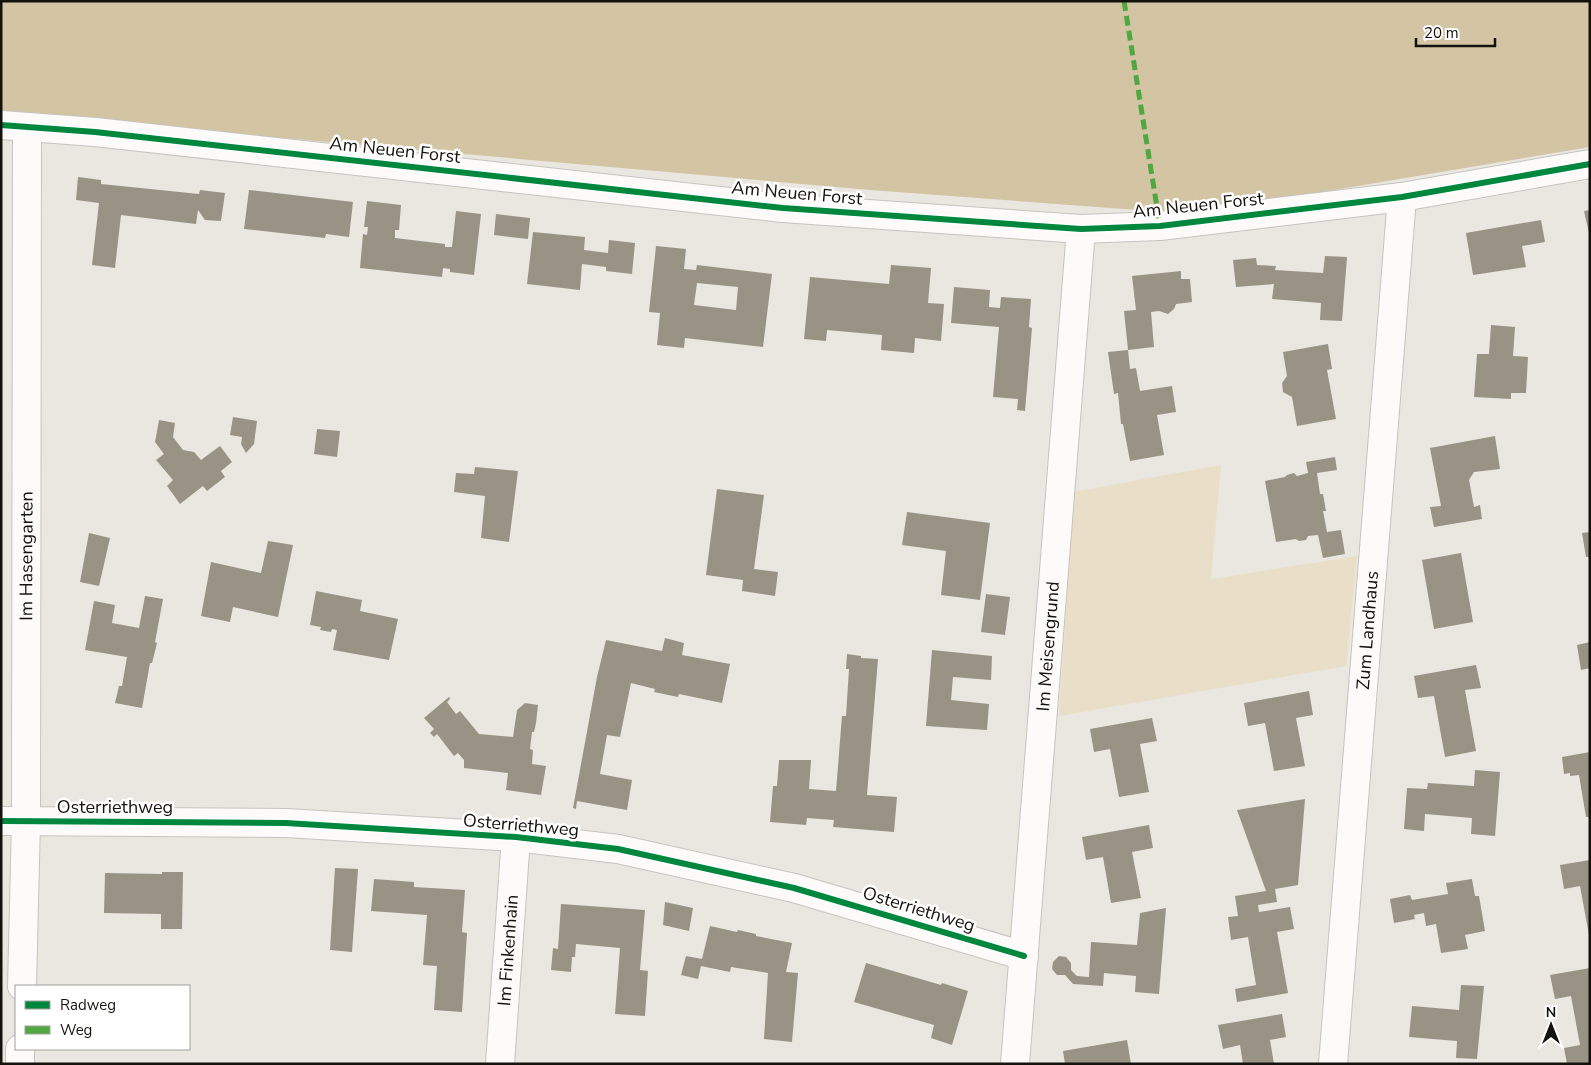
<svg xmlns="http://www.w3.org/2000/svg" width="1591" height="1065" font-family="'Nunito Sans',sans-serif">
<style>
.green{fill:#e9dfc8}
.forest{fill:#d3c4a4}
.building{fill:#989385;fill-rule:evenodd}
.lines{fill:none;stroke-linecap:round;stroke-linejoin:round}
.street-casing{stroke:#c7c4be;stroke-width:30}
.street{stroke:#fcfbfa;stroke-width:28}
.quiet{stroke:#51a841;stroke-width:5;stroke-dasharray:10 5;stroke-linecap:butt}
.cycleway-casing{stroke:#fff;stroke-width:9}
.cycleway{stroke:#00873e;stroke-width:6}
.labels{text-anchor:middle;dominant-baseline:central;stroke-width:5;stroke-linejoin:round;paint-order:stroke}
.street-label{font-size:18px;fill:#14120d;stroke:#fff}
</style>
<rect width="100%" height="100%" fill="#eae7e0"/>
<polygon class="green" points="1221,465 1211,579 1357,556 1346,666 1059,716 1074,492"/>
<polygon class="forest" points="1,1 1590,1 1590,147 1192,214 870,190 1,113"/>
<g class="building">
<polygon points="78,177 101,180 101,184 199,194 200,190 225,193 221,221 205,220 198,210 196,224 121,215 115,268 92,265 99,203 76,200"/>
<polygon points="249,190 353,202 349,237 326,234 325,238 244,229"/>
<polygon points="367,201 401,205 399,230 395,230 395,238 445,244 445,247 452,247 456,211 481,214 474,275 450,272 450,269 443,268 442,277 360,268 363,234 367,235 368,227 364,227"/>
<polygon points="1590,210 1590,233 1589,233 1584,211"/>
<polygon points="496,214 530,218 528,239 494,235"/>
<polygon points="1541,220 1545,242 1522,246 1526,267 1473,275 1466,233"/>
<polygon points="533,232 585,237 584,250 608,253 609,240 635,243 632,274 606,271 606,267 582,264 580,290 527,284"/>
<path d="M656 246 686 249 684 269 696 270 697 265 772 274 763 347 685 338 684 348 657 345 660 313 649 312ZM697 283 738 287 736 310 694 305Z"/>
<polygon points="1325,256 1347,257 1342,321 1320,320 1321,303 1272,299 1274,284 1236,287 1233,260 1256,258 1257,265 1276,266 1275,270 1323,273"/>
<polygon points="891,265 931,268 928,303 944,304 941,341 915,338 914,353 881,350 882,335 827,330 826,341 804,339 810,277 889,284"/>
<polygon points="1181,271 1181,279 1190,279 1192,302 1176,304 1174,309 1168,314 1159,311 1151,312 1154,347 1128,350 1124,311 1136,310 1132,276"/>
<polygon points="954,287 990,290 989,307 1000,308 1001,297 1031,299 1029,327 1032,328 1025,411 1017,410 1018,399 993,397 999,327 951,323"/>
<polygon points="1491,325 1515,327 1513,356 1528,357 1526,393 1511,393 1511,399 1474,397 1477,354 1489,354"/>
<polygon points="1328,344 1332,369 1327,370 1336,419 1297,426 1292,397 1283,392 1282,383 1287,376 1283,352"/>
<polygon points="1128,350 1130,369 1136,368 1140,391 1172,386 1176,412 1157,415 1164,455 1130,461 1123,424 1121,424 1118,393 1114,394 1108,352"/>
<polygon points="233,417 257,421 254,444 246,453 241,444 242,437 230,435"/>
<polygon points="159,420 175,423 173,437 183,450 194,452 201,460 220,446 232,462 221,471 225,477 207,491 203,486 180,504 167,486 173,480 156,460 164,454 155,442"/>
<polygon points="317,429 340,431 337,457 314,454"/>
<polygon points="1495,436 1500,469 1474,472 1469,480 1474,507 1480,505 1482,519 1434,527 1430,507 1441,506 1430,448"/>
<polygon points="1335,457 1337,470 1317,473 1320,494 1323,494 1326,511 1323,511 1327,532 1341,530 1345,554 1323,558 1318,535 1308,536 1306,540 1299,541 1296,539 1276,542 1265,481 1285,477 1287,475 1294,473 1297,476 1308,473 1306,462"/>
<polygon points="475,467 518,471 509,542 481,538 485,496 454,492 456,473 474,474"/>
<polygon points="717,489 764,495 754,569 778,572 775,596 742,591 743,580 706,575"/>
<polygon points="907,512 990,523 980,600 941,595 946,551 902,545"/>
<polygon points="1590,532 1590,557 1586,557 1582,533"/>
<polygon points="89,533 110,538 99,586 80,582"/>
<polygon points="268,541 293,545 278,617 233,607 230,622 201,616 211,562 261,573"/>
<polygon points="1461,553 1473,622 1434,629 1422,560"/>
<polygon points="316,591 362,600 360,611 398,619 389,660 333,650 337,630 332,629 331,632 320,630 321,627 310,625"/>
<polygon points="986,594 1010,597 1005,635 981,632"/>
<polygon points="145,596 163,599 155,642 157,643 152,663 150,663 142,708 115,703 119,686 122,686 127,657 85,650 94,601 115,605 112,623 139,628"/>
<polygon points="665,638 684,643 682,655 730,664 722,703 679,694 678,697 654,692 655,689 631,683 620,737 607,735 600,774 632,780 627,810 577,801 576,809 573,808 597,677 606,640 662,651"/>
<polygon points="1590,642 1590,668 1581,670 1577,645"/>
<polygon points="932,650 992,656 991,680 953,677 951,700 989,704 987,730 926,726"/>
<polygon points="847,654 861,656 861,658 878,659 867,795 897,797 894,832 833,827 834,820 807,818 806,825 770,822 773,786 777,786 779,760 811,760 809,789 836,791 842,716 846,716 849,669 846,669"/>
<polygon points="1476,665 1481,688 1465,690 1476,751 1445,757 1434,696 1418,698 1414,676"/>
<polygon points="1309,691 1313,715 1296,718 1305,766 1274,771 1265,723 1248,726 1244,703"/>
<polygon points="449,697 450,699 447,702 456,714 460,711 479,734 513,737 517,710 525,703 538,705 536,723 534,732 532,732 530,749 533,750 532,764 546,766 541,795 506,790 508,773 464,768 464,760 458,753 454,756 437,734 434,737 430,733 434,729 424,718"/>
<polygon points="1152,718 1157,741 1140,744 1149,792 1119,797 1110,749 1094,752 1090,729"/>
<polygon points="1590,752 1590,817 1586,817 1579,775 1570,776 1570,773 1564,774 1562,757"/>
<polygon points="1475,770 1500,772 1495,836 1471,834 1472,818 1437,815 1425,814 1424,831 1404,829 1407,788 1427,789 1428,783 1474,786"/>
<polygon points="1305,799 1298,885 1275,889 1277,902 1258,905 1259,912 1290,907 1294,929 1277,932 1288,993 1237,1002 1235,989 1256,985 1248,937 1231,940 1228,917 1238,916 1235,896 1266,891 1237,810"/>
<polygon points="1149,825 1153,848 1132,852 1141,898 1111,903 1103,857 1086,860 1082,837"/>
<polygon points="1590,860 1590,935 1589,935 1580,886 1564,889 1560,865"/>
<polygon points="335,868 358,869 352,952 330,950"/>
<polygon points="162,872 183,872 182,929 161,929 161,914 104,913 105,873 162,874"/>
<polygon points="374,879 414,882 414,887 465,890 462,932 467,933 462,1012 434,1010 437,966 423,965 427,915 371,911"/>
<polygon points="1472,879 1475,896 1479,896 1485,931 1465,935 1468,949 1441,953 1436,924 1426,926 1424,913 1414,915 1415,919 1394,923 1390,899 1410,895 1412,900 1448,894 1446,883"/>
<polygon points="665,902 693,908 689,931 663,925"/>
<polygon points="561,904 645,910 640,970 648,971 645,1016 615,1014 620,948 576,944 575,957 572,957 571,972 551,970 553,948 558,949"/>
<polygon points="1166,908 1159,994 1135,992 1136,976 1104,973 1103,986 1073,984 1065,975 1057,975 1052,969 1053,962 1059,956 1066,957 1071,963 1071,970 1077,976 1089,977 1091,942 1137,945 1140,913"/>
<polygon points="710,926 737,932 738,930 756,934 756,936 792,943 786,972 798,973 792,1042 764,1039 768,973 731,967 730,972 701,966 698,979 681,975 686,956 702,959"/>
<polygon points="866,963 941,985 942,983 968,991 952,1045 931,1038 934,1025 854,1002"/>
<polygon points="1590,968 1590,1064 1567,1064 1564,1048 1580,1045 1571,996 1555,999 1550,975"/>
<polygon points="1461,985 1484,986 1477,1059 1456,1058 1457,1041 1409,1037 1412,1006 1459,1010"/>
<polygon points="1282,1014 1286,1037 1270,1040 1274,1064 1243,1064 1240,1045 1223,1049 1218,1025"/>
<polygon points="1127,1040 1131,1064 1065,1064 1063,1051"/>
</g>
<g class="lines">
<defs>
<g id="street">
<polyline points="1,125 95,132 783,208 1081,229 1160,226 1402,197 1590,164"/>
<polyline points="1,821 286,823 516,837 618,849 794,888 1024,956"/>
<path id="s1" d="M22 986 26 822 27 127"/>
<polyline points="20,1064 20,1049"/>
<path id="s2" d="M500 1064 516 837"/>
<path id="s3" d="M1015 1064 1081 229"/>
<path id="s4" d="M1333 1064 1402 197"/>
</g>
</defs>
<use href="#street" class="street-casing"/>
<use href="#street" class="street"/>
<polyline class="quiet" points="1124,1 1160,226"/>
<defs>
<g id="cycleway">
<polyline points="1,125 95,132 783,208 1081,229 1160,226 1402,197 1590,164"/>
<polyline points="1,821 286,823 516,837 618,849 794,888 1024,956"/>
</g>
</defs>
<use href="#cycleway" class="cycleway-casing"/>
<use href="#cycleway" class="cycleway"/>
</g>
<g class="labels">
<g class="street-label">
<text transform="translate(395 150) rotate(6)">Am Neuen Forst</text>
<text transform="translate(797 193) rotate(5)">Am Neuen Forst</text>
<text transform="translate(1198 205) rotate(-6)">Am Neuen Forst</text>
<text stroke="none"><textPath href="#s1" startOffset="430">Im Hasengarten</textPath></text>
<text stroke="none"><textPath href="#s4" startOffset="435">Zum Landhaus</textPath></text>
<text stroke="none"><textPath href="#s3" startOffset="419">Im Meisengrund</textPath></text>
<text x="115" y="807">Osterriethweg</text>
<text transform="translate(521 825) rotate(5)">Osterriethweg</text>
<text transform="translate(919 909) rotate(17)">Osterriethweg</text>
<text stroke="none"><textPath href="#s2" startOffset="114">Im Finkenhain</textPath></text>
</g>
</g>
<rect width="1591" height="1065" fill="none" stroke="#14120d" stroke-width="5"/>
<rect x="15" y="985" width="175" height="65" fill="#ffffff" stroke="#a1a09e"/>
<rect x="25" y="1001" width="25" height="8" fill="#00873e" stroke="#a1a09e"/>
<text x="60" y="1010" font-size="15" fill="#14120d">Radweg</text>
<rect x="25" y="1026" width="25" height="8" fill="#51a841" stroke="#a1a09e"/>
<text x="60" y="1035" font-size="15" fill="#14120d">Weg</text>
<g transform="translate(1551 1025)" stroke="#ffffff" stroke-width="4" paint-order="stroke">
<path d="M0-4L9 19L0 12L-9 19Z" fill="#14120d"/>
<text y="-8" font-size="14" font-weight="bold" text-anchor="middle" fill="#14120d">N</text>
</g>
<path d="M1416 38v8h79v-8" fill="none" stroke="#14120d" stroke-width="2.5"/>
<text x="1424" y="38" font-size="15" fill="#14120d" stroke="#ffffff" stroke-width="4" paint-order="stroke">20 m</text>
</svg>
